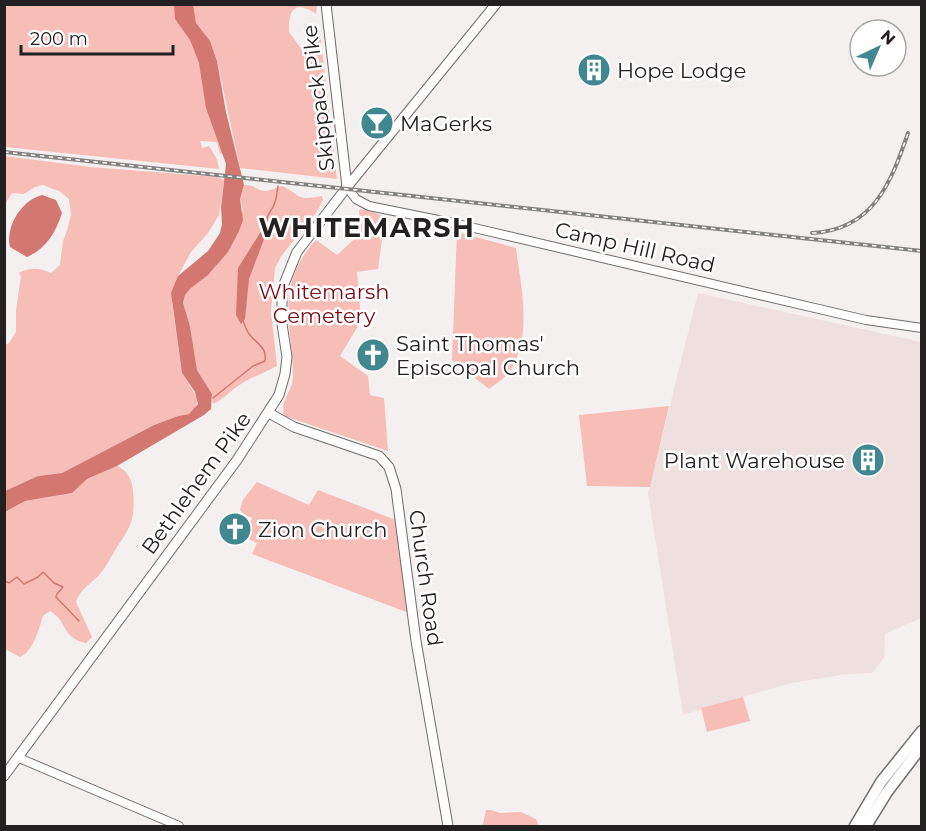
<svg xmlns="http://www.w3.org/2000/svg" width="926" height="831" font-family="Montserrat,sans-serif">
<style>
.built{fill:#eee0df}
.green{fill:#f7bdb7}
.water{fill:#d37871}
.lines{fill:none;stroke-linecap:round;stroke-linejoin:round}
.stream{stroke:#d37871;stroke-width:1.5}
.tertiary-casing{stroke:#706c6b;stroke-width:10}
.primary-casing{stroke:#706c6b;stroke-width:11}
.motorway-casing{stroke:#706c6b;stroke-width:13}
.tertiary{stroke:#fff;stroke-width:8}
.primary{stroke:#fff;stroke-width:9}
.motorway{stroke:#fff;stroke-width:10}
.rail-casing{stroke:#848181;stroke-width:4}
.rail{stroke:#fffefe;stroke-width:1.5;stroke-dasharray:4.5;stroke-linecap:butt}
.labels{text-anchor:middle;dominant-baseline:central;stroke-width:5;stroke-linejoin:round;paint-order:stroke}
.poi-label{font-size:21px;fill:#222020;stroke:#fffefe;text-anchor:start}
.street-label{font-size:21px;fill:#222020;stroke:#fffefe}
.park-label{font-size:21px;fill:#7c0a12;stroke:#fffefe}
.district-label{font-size:27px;font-weight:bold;letter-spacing:1.5px;fill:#222020;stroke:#fffefe}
</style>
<rect width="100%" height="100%" fill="#f4f0ef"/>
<polygon class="built" points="698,293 921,342 921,618 885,634 884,658 872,673 840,675 787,684 683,715 648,493"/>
<g class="green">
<path d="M4 5H317L316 14C295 0 288 9 289 32L303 51 316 48 318 30 320 32 337 179 240 168 217 61 210 41 233 155 220 154 217 142 200 141 202 148 209 146 217 159 219 169 5 147Z"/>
<path d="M5 156 91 167 217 177 224 180 219 215 208 233 191 252 178 276 172 304 182 373 198 399 195 409 189 414 178 416 154 425 62 473 38 476 5 491V345L9 343 16 332V310L21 276 19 273C31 267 40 268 51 273L60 265 63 241 67 231 71 215 69 199 59 191 43 185 35 187 24 194 12 193 5 204Z"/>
<path d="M244 185C252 185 252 186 258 189 267 194 274 188 282 186 303 196 296 201 322 196L323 200 316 213 282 255 275 268 271 311 277 366C266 372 252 377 241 384 230 390 225 399 213 404L212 394 197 370 190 326 183 304 185 295 191 288 215 268 243 210 240 199Z"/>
<path d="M365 209 385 217 378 269 357 272 361 321 340 356 368 376 370 395 384 398 388 451 284 416C280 398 293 392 293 376 292 321 274 286 316 240L337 255 361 233 359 210Z"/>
<path d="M457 232 516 248C521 288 533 335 510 371 505 378 496 384 489 389L452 360Z"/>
<polygon points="669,406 650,487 587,486 579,415"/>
<path d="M117 466C128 471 132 479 133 491 135 518 132 525 117 547 111 556 107 566 100 574 91 584 80 589 76 602L92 637 86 643C61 638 68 621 50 611L43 616C39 629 33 652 20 657L5 649V512L25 501 61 495 87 479Z"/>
<polygon points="257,482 309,505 318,490 396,520 409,613 252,554 257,543 244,537 252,518 245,515 240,510 243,500"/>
<polygon points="743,697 750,721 707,732 701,708"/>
<polygon points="486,810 491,810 500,813 521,812 536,819 539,826 481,826 483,824"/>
</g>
<g class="water">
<polygon points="174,5 193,5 196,23 210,41 217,61 226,112 244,185 240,199 243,220 239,231 228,252 208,275 191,288 185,295 183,303 190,326 197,370 212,394 211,409 204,415 117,466 87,479 72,493 25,501 5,512 5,491 38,476 62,473 154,425 178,416 189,414 198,404 195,392 182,373 171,293 178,276 208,251 220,233 222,224 221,207 226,164 206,108 199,63 194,50 190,40 175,19"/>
<path d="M42 195 56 200 62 213C56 232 46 249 27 257L10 247C5 226 22 200 42 195Z"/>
<polygon points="269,226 249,279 245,319 241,324 236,315 238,268 260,233 265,227"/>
</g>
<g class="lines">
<g class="stream">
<path d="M267 227C265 213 272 213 275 202 277 197 277 191 278 186"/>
<path d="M213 398 253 366 265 361C267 347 258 345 250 335 247 332 245 326 243 321"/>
<polyline points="4,581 9,583 17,577 24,584 38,577 43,572 54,583 63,587 57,594 56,597 79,621"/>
</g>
<defs>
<g id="tertiary">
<polyline points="347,187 356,199 369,206 453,223 866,320 922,328"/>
<polyline points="19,758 179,826"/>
</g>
<g id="primary">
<polyline points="326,4 347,187"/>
<polyline points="269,413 294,427 379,456 389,467 396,489 416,641 448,826"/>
<polyline points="4,776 237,460 279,395 285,374 287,357 282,324 282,289 297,252 347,187 496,4"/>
</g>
<g id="motorway">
<polyline points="855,826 881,782 922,731"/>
<polyline points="866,826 887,792 922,746"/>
</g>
</defs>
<use href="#tertiary" class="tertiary-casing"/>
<use href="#primary" class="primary-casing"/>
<use href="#motorway" class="motorway-casing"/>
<use href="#tertiary" class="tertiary"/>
<use href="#primary" class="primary"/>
<use href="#motorway" class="motorway"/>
<defs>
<g id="rail">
<polyline points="4,152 922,251"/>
<path d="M812 233C873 230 891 183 908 133"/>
</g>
</defs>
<use href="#rail" class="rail-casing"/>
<use href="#rail" class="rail"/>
</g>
<defs>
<symbol id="building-disc" viewBox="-11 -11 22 22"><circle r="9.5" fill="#40878f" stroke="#fffefe"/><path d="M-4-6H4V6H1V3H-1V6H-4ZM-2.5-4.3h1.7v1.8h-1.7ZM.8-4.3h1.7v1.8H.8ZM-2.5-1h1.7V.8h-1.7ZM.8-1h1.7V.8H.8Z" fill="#fff"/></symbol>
<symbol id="bar-disc" viewBox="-11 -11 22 22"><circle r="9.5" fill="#40878f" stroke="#fffefe"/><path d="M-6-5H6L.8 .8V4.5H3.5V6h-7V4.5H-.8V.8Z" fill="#fff"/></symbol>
<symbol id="church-disc" viewBox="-11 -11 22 22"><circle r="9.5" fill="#40878f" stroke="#fffefe"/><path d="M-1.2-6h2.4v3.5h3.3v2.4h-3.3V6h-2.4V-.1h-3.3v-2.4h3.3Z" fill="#fff"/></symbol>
</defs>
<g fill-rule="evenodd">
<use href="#building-disc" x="575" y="51" width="38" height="38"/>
<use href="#bar-disc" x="358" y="104" width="38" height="38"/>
<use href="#church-disc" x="354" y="336" width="38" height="38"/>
<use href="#building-disc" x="849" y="441" width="38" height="38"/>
<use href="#church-disc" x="216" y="510" width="38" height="38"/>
</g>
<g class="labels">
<g class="poi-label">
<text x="617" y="70">Hope Lodge</text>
<text x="400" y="123">MaGerks</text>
<text x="396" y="343">Saint Thomas'<tspan x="396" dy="24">Episcopal Church</tspan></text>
<text x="845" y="460" text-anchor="end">Plant Warehouse</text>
<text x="258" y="529">Zion Church</text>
</g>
<g class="street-label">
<text transform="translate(318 98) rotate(-97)">Skippack Pike</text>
<text transform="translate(635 247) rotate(13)">Camp Hill Road</text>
<text transform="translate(196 483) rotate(-54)">Bethlehem Pike</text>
<text transform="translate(426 578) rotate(82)">Church Road</text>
</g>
<g class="park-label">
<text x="324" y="291">Whitemarsh<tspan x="324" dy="24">Cemetery</tspan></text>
</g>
<g class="district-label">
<text x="367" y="227">WHITEMARSH</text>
</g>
</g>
<rect width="926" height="831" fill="none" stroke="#222020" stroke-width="12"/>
<g transform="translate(878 48) rotate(44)"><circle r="28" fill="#fffefe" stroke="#a7a5a5" stroke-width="1.5"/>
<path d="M0-4.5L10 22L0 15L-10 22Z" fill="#40878f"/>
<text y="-9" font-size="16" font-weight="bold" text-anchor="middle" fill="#222020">N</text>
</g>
<path d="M21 45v9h152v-9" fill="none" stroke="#222020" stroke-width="3"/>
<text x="30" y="45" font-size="18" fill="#222020" stroke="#fffefe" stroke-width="4.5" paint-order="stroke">200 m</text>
</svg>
